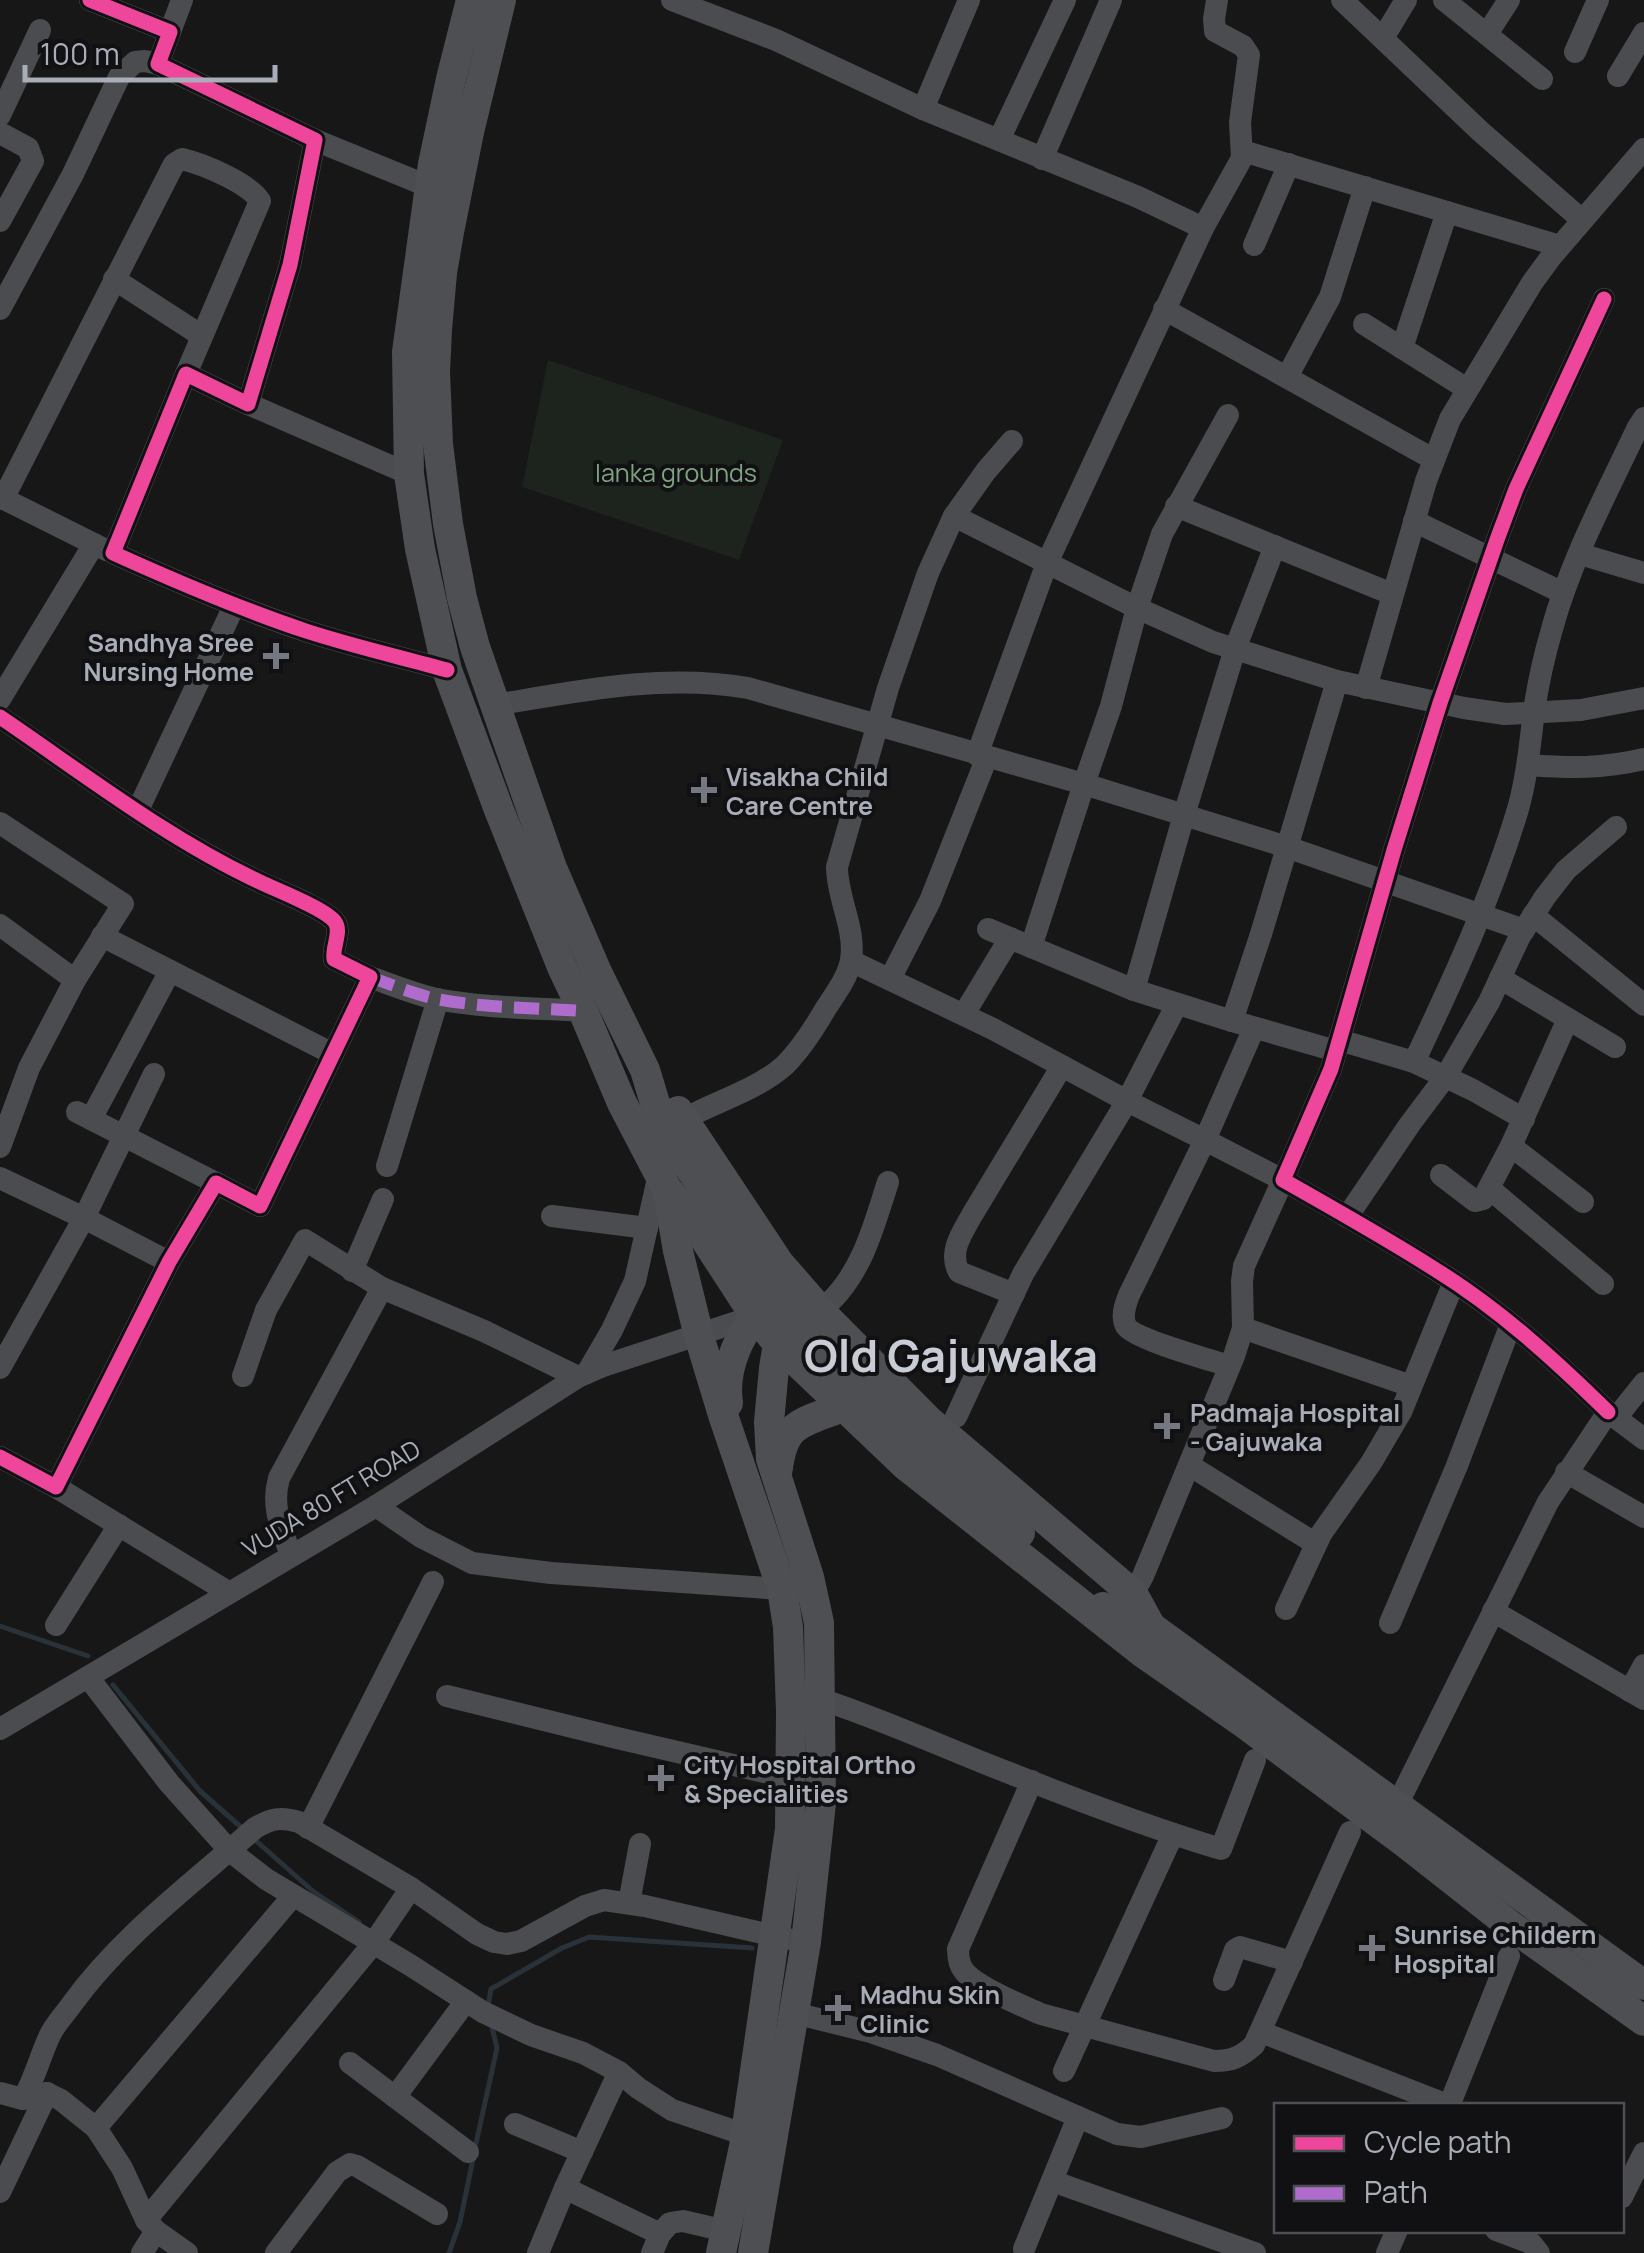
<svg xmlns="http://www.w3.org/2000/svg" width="1644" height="2253" font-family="Manrope,sans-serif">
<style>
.green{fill:#1d241e}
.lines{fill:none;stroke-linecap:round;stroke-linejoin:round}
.stream{stroke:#2a3239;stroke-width:5}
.minor{stroke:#4b4c50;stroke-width:22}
.major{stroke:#4d4f52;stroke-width:30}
.quiet{stroke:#b06ccc;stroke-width:12;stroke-dasharray:25 12;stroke-linecap:butt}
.cycleway-casing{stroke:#111113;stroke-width:21}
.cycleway{stroke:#ed469a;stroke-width:15}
.poi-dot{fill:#757880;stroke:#111113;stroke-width:4}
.labels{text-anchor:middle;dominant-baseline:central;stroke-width:8;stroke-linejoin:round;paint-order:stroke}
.park-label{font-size:25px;fill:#7fa381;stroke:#111113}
.poi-label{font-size:25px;font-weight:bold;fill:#a8adb8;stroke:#111113;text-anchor:start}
.street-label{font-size:25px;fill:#a8adb8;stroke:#111113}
.town-label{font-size:45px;font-weight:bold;fill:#c9ccd4;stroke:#111113}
</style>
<rect width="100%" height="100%" fill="#171717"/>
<polygon class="green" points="548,360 783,440 739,560 522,487"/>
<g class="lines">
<g class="stream">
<polyline points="0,1626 88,1656"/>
<polyline points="113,1685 200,1791 242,1828"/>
<polyline points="254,1839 314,1892 359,1922"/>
<polyline points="488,2006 491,1989 562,1948 589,1937 752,1948"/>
<polyline points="475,2148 497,2048 492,2027"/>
<polyline points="449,2253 460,2222 473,2159"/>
</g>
<g class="minor">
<path d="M90 0 170 32 158 64 315 140 290 265 248 404 186 374 113 553C177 582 240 609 306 631 352 646 400 657 447 670"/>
<polyline points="672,0 776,40 923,109 1138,197 1203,228 1047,563 977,755"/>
<polyline points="1342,0 1480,131 1582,220"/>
<polyline points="1444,0 1542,79"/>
<polyline points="170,32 182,0"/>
<polyline points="1487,34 1509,0"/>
<polyline points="1383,38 1406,0"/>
<polyline points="1575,52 1598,0"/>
<polyline points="1618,76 1644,33"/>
<polyline points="923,109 969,0"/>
<polyline points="0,115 40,30"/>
<polyline points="0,133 28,148 33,161 0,221"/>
<polyline points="315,140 430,187"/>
<polyline points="999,140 1065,0"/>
<polyline points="1243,151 1560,246"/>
<polyline points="1042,159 1111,0"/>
<polyline points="1203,228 1242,158 1240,122 1249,55 1243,46 1215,31 1214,19 1217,0"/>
<polyline points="1254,245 1289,164"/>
<polyline points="114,279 202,336"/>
<path d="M1604 299 1516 489 1498 537 1440 703 1394 850 1331 1069 1283 1180C1334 1209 1386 1238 1436 1270 1499 1309 1555 1360 1608 1412"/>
<polyline points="0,309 73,174 119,77 135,62 145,61 158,64"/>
<polyline points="1164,309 1433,459"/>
<polyline points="1364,324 1467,389"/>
<polyline points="1402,348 1447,212"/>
<polyline points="1287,377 1330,297 1365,187"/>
<polyline points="248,404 409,474"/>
<polyline points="0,497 106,550"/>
<path d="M3 499 174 164 182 159C203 164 249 183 260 201L186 374"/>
<polyline points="1176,506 1392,594"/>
<polyline points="954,516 1137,608 1213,642 1337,681 1464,708 1505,714 1581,710 1644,698"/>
<polyline points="1414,521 1563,593"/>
<polyline points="1580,554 1644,573"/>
<polyline points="1366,688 1426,481 1450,419 1532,283 1551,257 1644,149"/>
<polyline points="0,699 94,544"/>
<path d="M495 705C578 691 663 673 748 688L1084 784 1111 706 1137 608 1162 534 1228 415"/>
<path d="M0 717C84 774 168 839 260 882 276 890 326 909 335 922 342 932 332 947 334 959L370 977 260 1206 216 1183 169 1262 56 1487 0 1457"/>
<path d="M1528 765C1570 768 1602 769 1644 759"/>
<polyline points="138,810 234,606"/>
<polyline points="0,823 123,904 75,980"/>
<polyline points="1533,915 1644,1005"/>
<polyline points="0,925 75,980 29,1068 0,1147"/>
<polyline points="988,929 1134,990 1232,1021 1336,1051"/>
<polyline points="102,936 333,1054"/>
<polyline points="1031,947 1084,784 1287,847 1524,930"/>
<polyline points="851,961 993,1029 1127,1101 1177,1004"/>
<path d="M370 977C392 985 414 994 436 999 484 1008 535 1008 583 1011"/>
<polyline points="1500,978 1615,1047"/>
<polyline points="890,979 930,901 987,757"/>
<polyline points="1134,990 1184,815 1235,649 1275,546"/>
<polyline points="964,1014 1010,938"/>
<polyline points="1232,1021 1261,934 1337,681"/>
<polyline points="1339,1040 1414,1062 1473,1090 1524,1119"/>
<path d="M1414 1062C1453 980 1492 896 1518 809 1527 777 1530 744 1534 711 1538 684 1544 656 1552 629 1571 559 1607 493 1638 427L1644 418"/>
<polyline points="154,1074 84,1218 169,1262"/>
<polyline points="77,1112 216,1183"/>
<path d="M696 1113C724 1099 761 1087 785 1065 801 1049 815 1027 826 1008 836 993 848 977 851 960 856 929 837 898 837 867L888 688 928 573 954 516 986 471 1012 441"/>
<polyline points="91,1119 170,971"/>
<polyline points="1511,1146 1583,1202"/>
<polyline points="387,1166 438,999"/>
<polyline points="1441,1175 1475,1201 1483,1199 1511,1146 1568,1019"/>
<polyline points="0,1178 84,1218 0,1368"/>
<polyline points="1490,1189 1603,1284"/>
<polyline points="552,1216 647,1228"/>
<polyline points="1347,1217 1410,1124 1446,1076 1489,1002 1520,936 1545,897 1566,870 1616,827"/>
<polyline points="352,1271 383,1199"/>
<path d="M1014 1294 959 1272C948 1252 962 1233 972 1215L1062 1066"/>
<path d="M830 1302C863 1270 874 1225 888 1182"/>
<polyline points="1243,1328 1411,1386"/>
<polyline points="587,1373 612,1330 635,1281 659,1174"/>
<polyline points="243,1376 266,1310 305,1240 382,1288 484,1331 578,1377"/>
<polyline points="956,1417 1023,1274 1127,1101 1205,1140 1254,1028"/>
<polyline points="1616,1418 1644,1383"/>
<polyline points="1189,1465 1316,1544"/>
<polyline points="1566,1472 1644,1517"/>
<polyline points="56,1487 228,1592"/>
<polyline points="376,1506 421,1537 472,1563 551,1573 782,1589"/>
<path d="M291 1555C281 1528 271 1506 279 1478L382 1288"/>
<path d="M1133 1594 1143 1576 1234 1356 1243 1328 1242 1281 1244 1266 1283 1180 1205 1140 1129 1295C1125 1305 1121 1316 1126 1326 1134 1339 1211 1360 1229 1366"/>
<polyline points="1286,1609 1321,1534 1371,1463 1401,1412 1454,1282"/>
<polyline points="1493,1611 1644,1699"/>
<polyline points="1390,1623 1456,1468 1511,1324"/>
<polyline points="56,1625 119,1525"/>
<polyline points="88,1677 169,1783 230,1851 266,1879 410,1965 483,2012 531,2035 583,2053 619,2072 565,2188 538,2253"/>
<polyline points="1630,1691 1644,1665"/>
<polyline points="447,1696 617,1738 790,1778"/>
<path d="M820 1699C876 1717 929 1741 984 1763 1062 1794 1141 1825 1221 1849L1255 1760"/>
<polyline points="0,1729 376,1506 578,1377 603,1366 755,1316"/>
<path d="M1032 1781 958 1949C958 1957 959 1965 964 1971 976 1987 1023 2006 1041 2014L1214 2061C1232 2061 1241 2057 1254 2045L1350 1832"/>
<polyline points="1397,1805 1548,1502 1608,1412 1644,1439"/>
<polyline points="308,1828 433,1582"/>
<polyline points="629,1903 640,1844"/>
<polyline points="1224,1980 1235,1950 1240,1947 1292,1962"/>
<polyline points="794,2013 871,2032 937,2055 1117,2134 1141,2137 1222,2118"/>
<polyline points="1261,2032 1450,2106"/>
<polyline points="350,2063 468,2152"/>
<polyline points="1064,2071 1173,1834"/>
<polyline points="619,2072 638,2088 672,2110 746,2135"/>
<polyline points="0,2093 23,2099 47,2093 61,2100 96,2128 122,2168 146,2220 156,2231 187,2253"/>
<polyline points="395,2097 466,2001"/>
<path d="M23 2099C35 2078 40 2056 50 2035 55 2024 65 2014 72 2004 122 1935 192 1884 255 1828 271 1819 280 1816 299 1822L411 1888 477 1934 494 1942 507 1944 521 1941 585 1906 604 1900 645 1906 788 1939"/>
<polyline points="1449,2106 1509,1956"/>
<polyline points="515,2124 582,2152"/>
<polyline points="96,2128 293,1896"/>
<polyline points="1052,2181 1255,2253"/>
<polyline points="565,2188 660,2234"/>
<polyline points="0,2192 47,2093"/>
<polyline points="1622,2197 1644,2153"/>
<polyline points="146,2220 373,1944 411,1888"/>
<polyline points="1496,2230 1531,2243 1539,2253"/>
<polyline points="1024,2249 1078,2117"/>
<polyline points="142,2253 156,2231"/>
<polyline points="276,2253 337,2172 350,2164 357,2166 437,2214"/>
<polyline points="652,2253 660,2234 670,2223 683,2221 726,2231"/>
<polyline points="1387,2253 1397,2230"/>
</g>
<g class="major">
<polyline points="471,0 451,79 433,164 407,352 409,474 420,549 447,670 499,810 562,967 583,1011 622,1103 667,1189 699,1230 755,1316 778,1344 905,1465 1143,1653 1245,1724 1404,1842 1511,1926 1644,2021"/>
<polyline points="501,0 469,132 449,232 442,273 437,330 435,372 438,444 448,524 462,598 475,647 552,868 596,970 645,1070 655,1103 683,1158 794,1324 837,1369 1020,1533"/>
<polyline points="678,1111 779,1263 826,1317 929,1421 1133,1594 1151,1627"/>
<polyline points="668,1192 678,1251 699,1336 723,1415 782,1589 788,1627 791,1712 790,1829 744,2147 721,2253"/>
<path d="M728 1403C723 1369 740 1326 768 1308"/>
<path d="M778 1468C784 1421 803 1423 842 1407"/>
<polyline points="1103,1607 1113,1616 1151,1627 1644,1985"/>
<polyline points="753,2253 806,1942 821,1803 819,1623 809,1577 771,1459 769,1422 774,1368 778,1344 789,1331"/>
</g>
<path class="quiet" d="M370 977C392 985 414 994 436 999 484 1008 535 1008 583 1011"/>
<defs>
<g id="cycleway">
<path d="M90 0 170 32 158 64 315 140 290 265 248 404 186 374 113 553C177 582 240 609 306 631 352 646 400 657 447 670"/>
<path d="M1604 299 1516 489 1498 537 1440 703 1394 850 1331 1069 1283 1180C1334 1209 1386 1238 1436 1270 1499 1309 1555 1360 1608 1412"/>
<path d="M0 717C84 774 168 839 260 882 276 890 326 909 335 922 342 932 332 947 334 959L370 977 260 1206 216 1183 169 1262 56 1487 0 1457"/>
</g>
</defs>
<use href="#cycleway" class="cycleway-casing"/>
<use href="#cycleway" class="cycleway"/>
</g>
<g class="poi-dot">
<path d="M271 641h10v10h10v10h-10v10h-10v-10h-10v-10h10z"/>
<path d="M699 775h10v10h10v10h-10v10h-10v-10h-10v-10h10z"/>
<path d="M1162 1411h10v10h10v10h-10v10h-10v-10h-10v-10h10z"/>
<path d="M656 1763h10v10h10v10h-10v10h-10v-10h-10v-10h10z"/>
<path d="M1367 1933h10v10h10v10h-10v10h-10v-10h-10v-10h10z"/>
<path d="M833 1993h10v10h10v10h-10v10h-10v-10h-10v-10h10z"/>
</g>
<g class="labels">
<g class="park-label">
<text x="676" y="472">lanka grounds</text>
</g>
<g class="poi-label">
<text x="254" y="642" text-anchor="end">Sandhya Sree<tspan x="254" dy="29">Nursing Home</tspan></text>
<text x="726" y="776">Visakha Child<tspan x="726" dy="29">Care Centre</tspan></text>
<text x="1190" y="1412">Padmaja Hospital<tspan x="1190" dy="29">- Gajuwaka</tspan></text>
<text x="684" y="1764">City Hospital Ortho<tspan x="684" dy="29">&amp; Specialities</tspan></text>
<text x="1394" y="1934">Sunrise Childern<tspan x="1394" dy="29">Hospital</tspan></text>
<text x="860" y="1994">Madhu Skin<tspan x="860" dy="29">Clinic</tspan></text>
</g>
<g class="street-label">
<text transform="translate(331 1498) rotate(-31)">VUDA 80 FT ROAD</text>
</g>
<g class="town-label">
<text x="951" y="1355">Old Gajuwaka</text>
</g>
</g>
<rect x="1274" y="2103" width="350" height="130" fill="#111113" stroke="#4d4f55" stroke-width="2.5"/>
<rect x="1294" y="2136" width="50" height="15" fill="#ed469a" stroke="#4d4f55" stroke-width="2.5"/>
<text x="1364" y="2153" font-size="30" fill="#a8adb8">Cycle path</text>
<rect x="1294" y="2186" width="50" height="15" fill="#b06ccc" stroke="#4d4f55" stroke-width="2.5"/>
<text x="1364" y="2203" font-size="30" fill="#a8adb8">Path</text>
<path d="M25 65v15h250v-15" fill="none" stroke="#a8adb8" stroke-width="5"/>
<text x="40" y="65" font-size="30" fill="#a8adb8" stroke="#111113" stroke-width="8" paint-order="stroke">100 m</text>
</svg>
